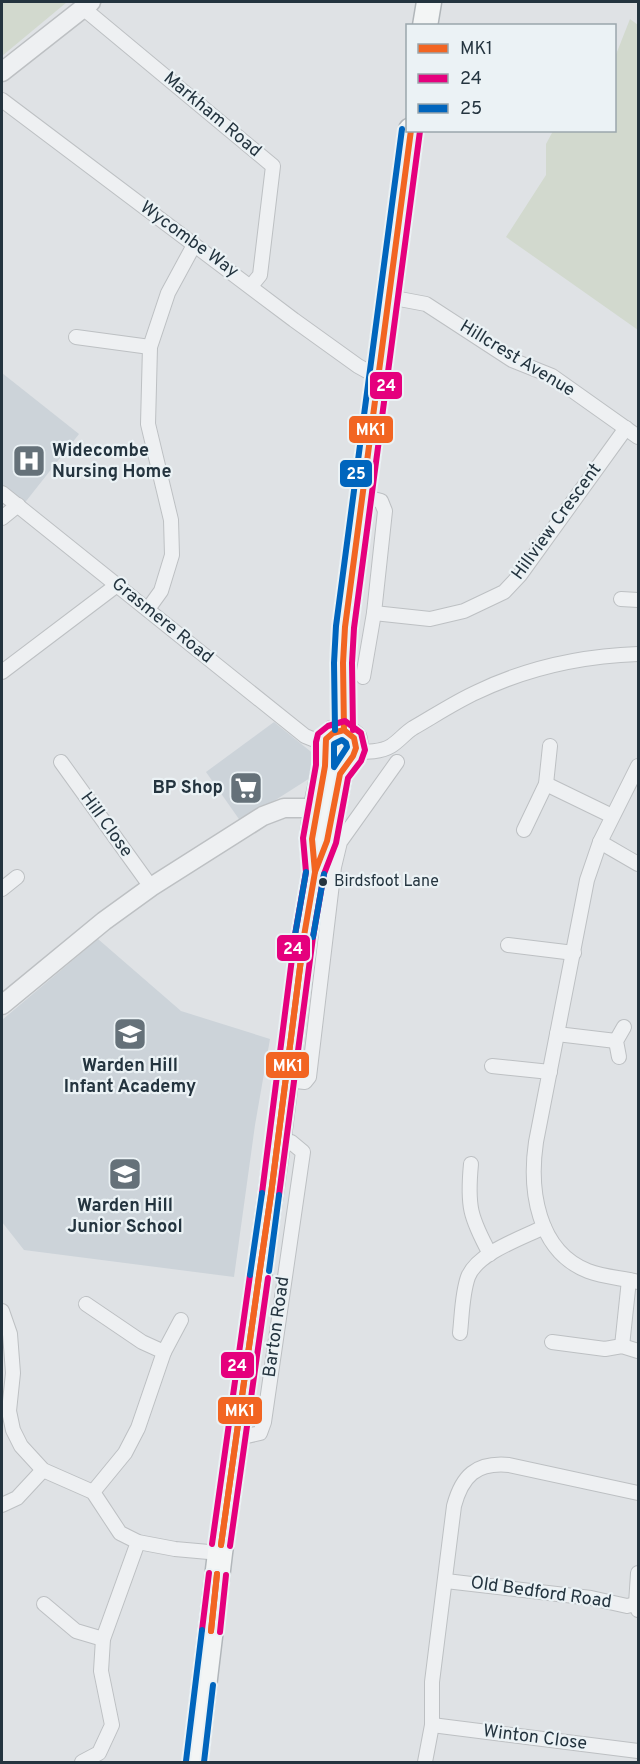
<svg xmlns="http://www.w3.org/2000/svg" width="640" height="1764" font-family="Overpass,sans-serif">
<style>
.built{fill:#ccd3d9}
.green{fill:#d2d9ce}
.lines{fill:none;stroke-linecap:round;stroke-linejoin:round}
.minor-casing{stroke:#bdc0c3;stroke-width:16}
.tertiary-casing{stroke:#bdc0c3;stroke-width:21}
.trunk-casing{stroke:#b1b6ba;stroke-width:27}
.minor{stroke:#eef0f2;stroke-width:14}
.tertiary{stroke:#eef0f2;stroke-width:18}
.trunk{stroke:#f3f5f5;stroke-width:24}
.bus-1-casing{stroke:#ebf2f5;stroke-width:10}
.bus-2-casing{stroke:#ebf2f5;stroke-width:10}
.bus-3-casing{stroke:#ebf2f5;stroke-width:10}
.bus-1{stroke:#f26522;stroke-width:6}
.bus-2{stroke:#e5007d;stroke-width:6}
.bus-3{stroke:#0065bd;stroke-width:6}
.bus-dot{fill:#24343f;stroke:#ebf2f5;stroke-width:2}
.labels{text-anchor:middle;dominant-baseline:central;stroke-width:4.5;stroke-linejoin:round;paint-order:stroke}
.bus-label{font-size:16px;fill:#24343f;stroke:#ebf2f5;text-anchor:start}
.street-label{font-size:18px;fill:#24343f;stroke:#ebf2f5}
.poi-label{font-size:18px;font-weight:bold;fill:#24343f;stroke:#ebf2f5}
.line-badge{stroke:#ebf2f5;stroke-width:2}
.badge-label{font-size:16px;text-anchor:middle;font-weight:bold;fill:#fff}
</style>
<rect width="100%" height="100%" fill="#dfe2e5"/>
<g class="built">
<polygon points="2,373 79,434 23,505 2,488"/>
<polygon points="274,722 315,755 310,778 241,822 206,772"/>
<polygon points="98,939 181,1011 270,1039 255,1125 234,1277 24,1250 2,1222 2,1020"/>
</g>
<g class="green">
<polygon points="2,2 67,2 2,56"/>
<polygon points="630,19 638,25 638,330 506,237 546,175 546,144 553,131 614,130 615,57"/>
</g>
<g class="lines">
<defs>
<g id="minor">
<polyline points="83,8 273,166 260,275 251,286"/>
<polyline points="2,100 294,320 358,366 378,377"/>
<polyline points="389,297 426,304 512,360 552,376 638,437"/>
<polyline points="76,337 150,347"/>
<polyline points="2,493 305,736 325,744"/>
<polyline points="362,496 381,501 385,511 374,613 363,677"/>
<polyline points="2,518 18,505"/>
<polyline points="621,599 638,600"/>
<polyline points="148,609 161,591 172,555 171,520 148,424 150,347 168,293 194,245"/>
<polyline points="374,613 430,619 464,611 504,592 520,575 626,428"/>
<polyline points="2,672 117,585"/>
<path d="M355 752C367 752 381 752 391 746 399 741 405 733 413 728 434 716 455 702 477 692 527 668 583 656 638 654"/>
<polyline points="61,762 151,887"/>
<path d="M638 766 600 842 587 880 536 1142C529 1189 537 1251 588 1271 604 1277 622 1278 638 1282"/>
<polyline points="546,784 612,816"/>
<polyline points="524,830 546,784 550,746"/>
<polyline points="600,842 638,864"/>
<polyline points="2,889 17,877"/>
<polyline points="508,945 574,953"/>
<polyline points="557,1034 616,1041"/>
<polyline points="619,1057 616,1041 624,1027"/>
<polyline points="492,1066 550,1072"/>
<polyline points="286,1080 305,1082 309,1077 334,867 340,842 397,762"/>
<path d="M471 1164C467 1206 470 1217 490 1254"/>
<polyline points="86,1304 142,1342 164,1352 138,1428 125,1453 93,1492"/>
<polyline points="2,1311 10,1334 13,1373 9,1411 13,1430 21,1446 43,1470 93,1492 120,1533 138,1542 175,1549 220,1553"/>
<path d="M460 1333C462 1315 462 1294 468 1277 477 1253 522 1238 544 1227"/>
<polyline points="552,1342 605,1349 622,1346 638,1351"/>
<polyline points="622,1346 629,1280"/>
<polyline points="164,1352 181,1320"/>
<polyline points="237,1434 247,1436 260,1433 264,1422 303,1152 291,1142 278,1141"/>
<polyline points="2,1505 17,1498 43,1470"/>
<polyline points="638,1573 636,1604 638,1610"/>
<polyline points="446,1581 591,1598 627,1606 636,1604"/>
<polyline points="44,1604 76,1631 103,1639"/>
<polyline points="432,1725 638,1751"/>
<polyline points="82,1762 99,1753 112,1725 101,1671 103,1639 138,1542"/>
<path d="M425 1762 432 1725V1682L454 1506C462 1476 476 1462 509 1465L638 1493"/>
</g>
<g id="tertiary">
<polyline points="2,72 91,2"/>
<polyline points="2,1005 104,921 151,887 263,816 284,808 316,808"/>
</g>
<g id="trunk">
<polyline points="425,26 429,2"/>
<polyline points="344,730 343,663 345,627 411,130"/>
<polyline points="195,1762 220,1553 278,1141 304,936 315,872 327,841 340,774 353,756 356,748 354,738 344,730 333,733 326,739 325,744 325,766 316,808 312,839 315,872"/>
</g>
</defs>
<use href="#minor" class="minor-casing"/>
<use href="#tertiary" class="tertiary-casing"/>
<use href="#trunk" class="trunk-casing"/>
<use href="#minor" class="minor"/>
<use href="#tertiary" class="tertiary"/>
<use href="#trunk" class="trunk"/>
<defs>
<g id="bus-1">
<polyline points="344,730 343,663 345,627 411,130"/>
<polygon points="344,730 354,738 356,748 353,756 340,774 327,841 315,872 312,839 325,766 326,739 333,733"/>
<polyline points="304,936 315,872"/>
<polyline points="271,1194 304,936"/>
<polyline points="271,1194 304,936"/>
<polyline points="259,1276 271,1194"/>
<polyline points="259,1276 271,1194"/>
<polyline points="221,1545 259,1276"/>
<polyline points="221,1545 259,1276"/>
<polyline points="211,1631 217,1574"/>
<polyline points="211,1631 217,1574"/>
</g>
<g id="bus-2">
<polyline points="353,730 352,663 354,628 420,131"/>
<polyline points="262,1193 295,935 306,872 303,838 316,765 316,742 318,734 328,726 345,721 361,733 365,750 361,761 348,778 336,843 324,874 313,937 279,1195"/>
<polyline points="212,1544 250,1275"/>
<polyline points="230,1546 268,1278"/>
<polyline points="202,1630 209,1573"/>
<polyline points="220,1632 226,1575"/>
</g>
<g id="bus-3">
<polyline points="335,730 334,663 336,626 402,129"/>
<polygon points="342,740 346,743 347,747 334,767 334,744"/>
<polyline points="295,935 306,872"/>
<polyline points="313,937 324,874"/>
<polyline points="269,1271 279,1195"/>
<polyline points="250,1275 262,1193"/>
<polyline points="186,1761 202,1630"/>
<polyline points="204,1762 213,1685"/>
</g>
</defs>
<use href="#bus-1" class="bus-1-casing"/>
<use href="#bus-2" class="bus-2-casing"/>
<use href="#bus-3" class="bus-3-casing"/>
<use href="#bus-1" class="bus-1"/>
<use href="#bus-2" class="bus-2"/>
<use href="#bus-3" class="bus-3"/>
</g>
<defs>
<symbol id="hospital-square" viewBox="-11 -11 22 22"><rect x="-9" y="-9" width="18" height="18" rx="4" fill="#657179" stroke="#ebf2f5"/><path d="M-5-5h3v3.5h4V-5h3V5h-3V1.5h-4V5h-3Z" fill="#fff"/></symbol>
<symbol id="supermarket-square" viewBox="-11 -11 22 22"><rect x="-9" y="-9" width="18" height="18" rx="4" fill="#657179" stroke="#ebf2f5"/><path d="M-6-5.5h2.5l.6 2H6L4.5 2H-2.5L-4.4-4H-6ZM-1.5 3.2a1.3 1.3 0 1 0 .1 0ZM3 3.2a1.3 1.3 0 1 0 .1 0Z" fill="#fff"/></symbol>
<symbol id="school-square" viewBox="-11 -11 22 22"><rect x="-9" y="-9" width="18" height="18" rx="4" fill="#657179" stroke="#ebf2f5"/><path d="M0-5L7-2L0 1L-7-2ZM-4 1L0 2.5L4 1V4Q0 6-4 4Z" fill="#fff"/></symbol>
</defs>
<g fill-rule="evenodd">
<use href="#hospital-square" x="10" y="442" width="38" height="38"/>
<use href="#supermarket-square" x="227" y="769" width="38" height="38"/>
<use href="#school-square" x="111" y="1015" width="38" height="38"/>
<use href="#school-square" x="106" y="1155" width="38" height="38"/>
</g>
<circle class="bus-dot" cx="323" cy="882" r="5"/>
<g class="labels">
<g class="bus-label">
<text x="334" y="882">Birdsfoot Lane</text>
</g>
<g class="street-label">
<text transform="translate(212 115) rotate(40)">Markham Road</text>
<text transform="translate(189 240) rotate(36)">Wycombe Way</text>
<text transform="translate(517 359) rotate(31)">Hillcrest Avenue</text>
<text transform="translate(557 522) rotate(-54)">Hillview Crescent</text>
<text transform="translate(162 621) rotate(39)">Grasmere Road</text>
<text transform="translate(106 825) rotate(54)">Hill Close</text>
<text transform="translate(277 1327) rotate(-82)">Barton Road</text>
<text transform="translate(541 1593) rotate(8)">Old Bedford Road</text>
<text transform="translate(535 1738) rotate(7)">Winton Close</text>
</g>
<g class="poi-label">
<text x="52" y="451" text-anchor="start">Widecombe<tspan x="52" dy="21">Nursing Home</tspan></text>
<text x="223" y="788" text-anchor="end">BP Shop</text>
<text x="130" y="1066">Warden Hill<tspan x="130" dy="21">Infant Academy</tspan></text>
<text x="125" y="1206">Warden Hill<tspan x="125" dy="21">Junior School</tspan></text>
</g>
</g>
<g class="line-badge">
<rect x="369" y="371" width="34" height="29" rx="6" fill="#e5007d"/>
<rect x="348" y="415" width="46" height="29" rx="6" fill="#f26522"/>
<rect x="339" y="459" width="34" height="29" rx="6" fill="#0065bd"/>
<rect x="276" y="934" width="35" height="28" rx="6" fill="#e5007d"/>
<rect x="265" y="1051" width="45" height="28" rx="6" fill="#f26522"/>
<rect x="220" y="1351" width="35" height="28" rx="6" fill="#e5007d"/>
<rect x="217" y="1396" width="46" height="29" rx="6" fill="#f26522"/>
</g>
<g class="badge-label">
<text x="386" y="391">24</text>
<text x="371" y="435">MK1</text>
<text x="356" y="479">25</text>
<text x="293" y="954">24</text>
<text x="288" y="1071">MK1</text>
<text x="237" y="1371">24</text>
<text x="240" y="1416">MK1</text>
</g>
<rect width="640" height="1764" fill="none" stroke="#24343f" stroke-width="6"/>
<rect x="406" y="24" width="210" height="108" fill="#ebf2f5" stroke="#9ba6ac" stroke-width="1.5"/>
<rect x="418" y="44" width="30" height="9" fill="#f26522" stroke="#9ba6ac" stroke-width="1.5"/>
<text x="460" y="54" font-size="18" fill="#24343f">MK1</text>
<rect x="418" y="74" width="30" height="9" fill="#e5007d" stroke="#9ba6ac" stroke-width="1.5"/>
<text x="460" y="84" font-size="18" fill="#24343f">24</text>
<rect x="418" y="104" width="30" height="9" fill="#0065bd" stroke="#9ba6ac" stroke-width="1.5"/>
<text x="460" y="114" font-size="18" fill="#24343f">25</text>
</svg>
